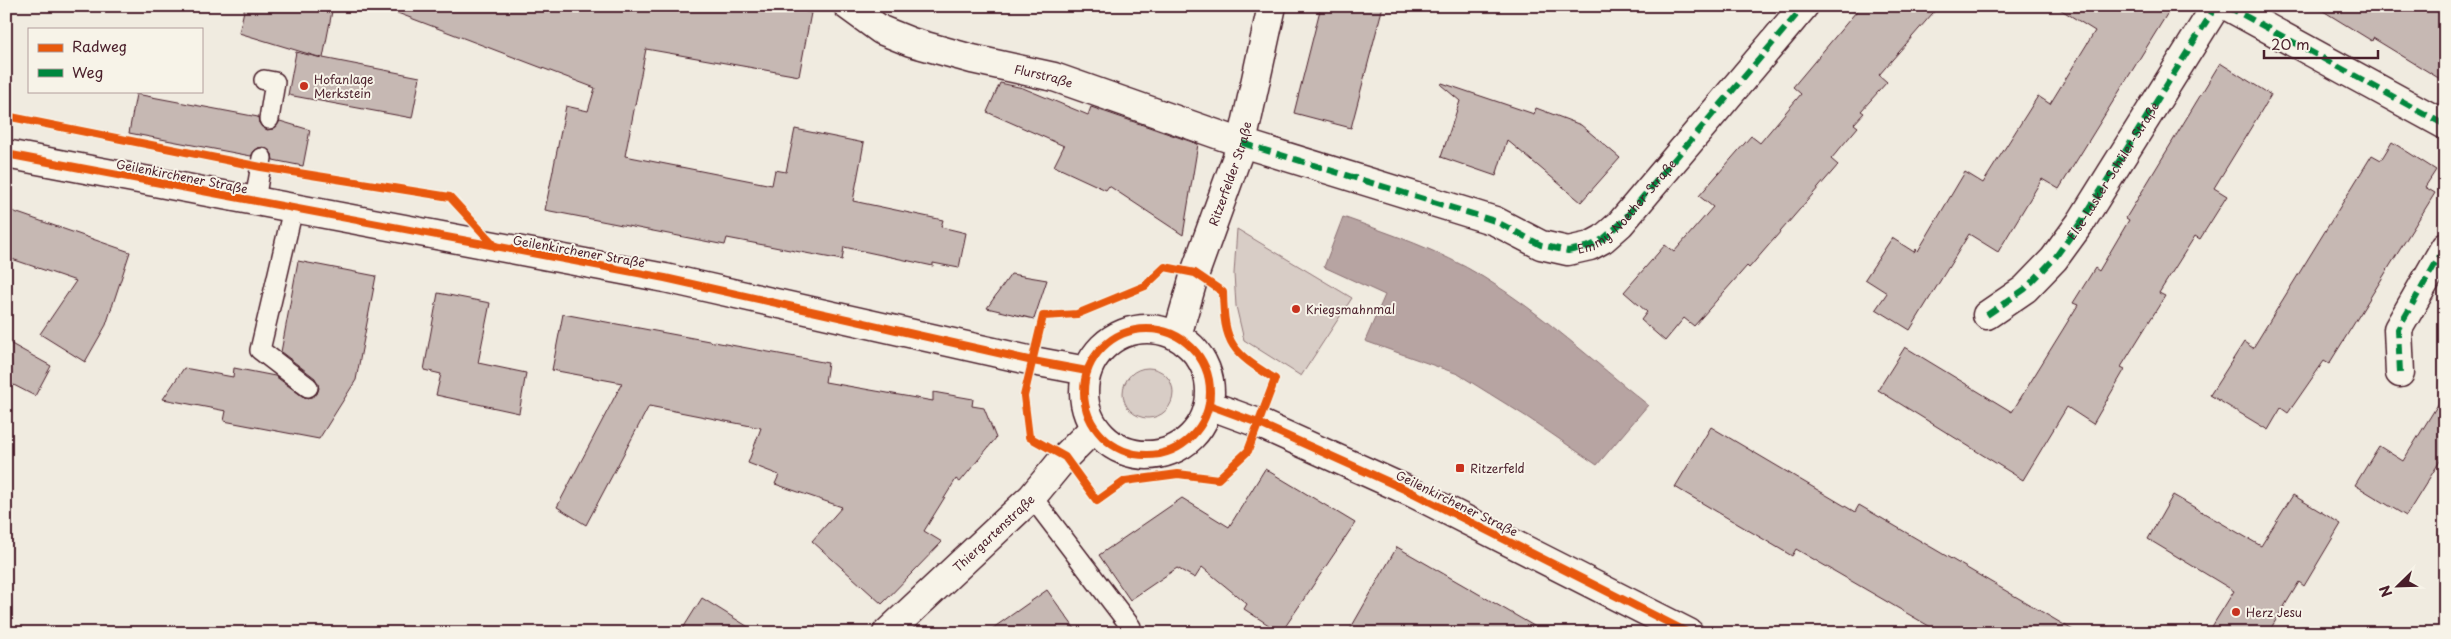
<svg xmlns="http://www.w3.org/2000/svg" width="2451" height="639" font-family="'Playpen Sans',sans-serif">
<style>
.green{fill:#d8cdc6;stroke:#917678}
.water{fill:#b7a4a2;stroke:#8b6f72}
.building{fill:#c6b8b3;stroke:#4a1f2b}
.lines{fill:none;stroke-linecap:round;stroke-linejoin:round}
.service-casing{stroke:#4a1f2b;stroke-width:22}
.minor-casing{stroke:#4a1f2b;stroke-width:31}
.secondary-casing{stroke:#4a1f2b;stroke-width:31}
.primary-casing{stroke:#4a1f2b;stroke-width:31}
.service{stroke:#f7f3e8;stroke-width:19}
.minor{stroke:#f7f3e8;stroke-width:28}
.secondary{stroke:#f7f3e8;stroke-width:28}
.primary{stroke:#f7f3e8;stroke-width:28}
.quiet{stroke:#00873e;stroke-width:6;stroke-dasharray:12 6;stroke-linecap:butt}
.cycleway-casing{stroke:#f7f3e8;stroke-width:11}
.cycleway{stroke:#e8590c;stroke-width:8}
.poi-dot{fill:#c8321e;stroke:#f7f3e8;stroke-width:2}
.labels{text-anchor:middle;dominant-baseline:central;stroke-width:4;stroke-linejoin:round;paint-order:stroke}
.street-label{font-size:12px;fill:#4a1f2b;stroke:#f7f3e8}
.poi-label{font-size:12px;fill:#4a1f2b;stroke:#f7f3e8;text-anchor:start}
</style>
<rect width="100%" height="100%" fill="#f0ebe0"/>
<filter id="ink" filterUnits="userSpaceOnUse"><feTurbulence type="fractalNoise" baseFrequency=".02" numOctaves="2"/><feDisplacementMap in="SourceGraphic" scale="10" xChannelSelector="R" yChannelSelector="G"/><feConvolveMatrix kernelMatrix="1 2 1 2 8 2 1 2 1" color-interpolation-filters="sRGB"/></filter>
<g filter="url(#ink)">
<g class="green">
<polygon points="1237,229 1352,298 1301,376 1244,340 1236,306 1234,274"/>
<circle cx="1148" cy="393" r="25"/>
</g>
<path class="water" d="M1343 217C1391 234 1439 250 1483 277 1542 313 1594 362 1648 405L1597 465 1527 417 1458 374 1365 341 1385 295 1324 267Z"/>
<g class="building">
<polygon points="245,6 333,6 323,58 420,77 412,118 288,95 296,52 322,58 239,33"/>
<polygon points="388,6 779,6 811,13 799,76 646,49 625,156 772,185 775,170 786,172 795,129 864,143 853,201 943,220 941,227 966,233 959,268 933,263 933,266 844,247 842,260 727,238 725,245 545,210 566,106 588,111 595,88 387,9"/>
<polygon points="1321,6 1383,6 1351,128 1294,113"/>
<polygon points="1861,6 1939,6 1879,75 1887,82 1861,111 1864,113 1854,124 1858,127 1831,159 1838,165 1749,268 1747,266 1694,326 1684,318 1665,341 1641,320 1647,312 1624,292 1665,245 1674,252 1713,207 1699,196 1751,136 1760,143 1801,94 1793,87"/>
<polygon points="2055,6 2172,6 2059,189 2042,179 1998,252 1969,234 1910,330 1876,309 1887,293 1865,279 1892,238 1914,252 1916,249 1918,251 1965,172 1983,183 2038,96 2050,104 2095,31"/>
<polygon points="2315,6 2445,6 2445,82 2373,38 2372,41"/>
<polygon points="2220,63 2271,95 2214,188 2227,196 2200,239 2195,236 2159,293 2165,296 2121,367 2125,369 2093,424 2067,407 2023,480 1878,390 1905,347 2012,412 2078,305 2073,303 2095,268 2099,271 2129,220 2126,218"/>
<polygon points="1000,83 1023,88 1088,115 1091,107 1198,144 1183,235 1109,186 1106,190 1054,166 1064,146 987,112"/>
<polygon points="1442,83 1534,114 1536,108 1581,125 1620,158 1581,202 1507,140 1496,176 1441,157 1460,101 1441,85"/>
<polygon points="136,94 258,117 259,123 267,130 273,129 280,121 310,130 303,166 273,160 272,154 264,147 258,148 251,156 129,133"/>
<polygon points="2392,142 2436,170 2425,187 2435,193 2329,364 2324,361 2288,413 2281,408 2268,430 2210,395 2244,342 2253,348 2372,155 2381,160"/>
<polygon points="6,209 130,252 106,325 85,362 40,334 76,281 6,257"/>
<polygon points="298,261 376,276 356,380 319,439 224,421 226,411 163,399 184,368 233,377 234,368 275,376 302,396 307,398 317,394 319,388 315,378 281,352"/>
<polygon points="1011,274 1047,280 1034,319 987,308"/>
<polygon points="438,293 490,303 478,363 526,373 519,413 436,395 441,374 424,370"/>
<polygon points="563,314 828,363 825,382 933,401 933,392 973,399 972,406 984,408 996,438 960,482 956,479 924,531 942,542 882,604 812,541 842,507 775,484 779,475 748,463 761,428 649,406 586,525 557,507 622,383 552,370"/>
<polygon points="6,341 51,366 35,396 6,381"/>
<polygon points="2445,393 2445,453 2406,516 2355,485 2379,446 2403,461"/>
<polygon points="1711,427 1855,512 1859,505 2078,633 1941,633 1796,549 1792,556 1675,487"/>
<polygon points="1265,469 1355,523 1281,633 1244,609 1247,604 1202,567 1195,578 1177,568 1130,600 1099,555 1182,498 1229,527"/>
<polygon points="2173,495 2261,546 2293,495 2341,524 2304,586 2299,582 2268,633 2208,633 2234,591 2148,539"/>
<polygon points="1397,547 1477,593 1546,633 1348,633"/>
<polygon points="1047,590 1078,633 986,633"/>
<polygon points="702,598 758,633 680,633"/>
</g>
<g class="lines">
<defs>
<g id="service">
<polyline points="264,80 275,82 269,119"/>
<polyline points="255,201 262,158"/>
<polyline points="293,209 260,350 308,387"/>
<polyline points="1032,497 1131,627"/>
</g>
<g id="minor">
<path id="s1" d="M848 6 881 30 911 42 972 59 1054 77 1242 143 1495 221 1541 245 1568 251 1590 246 1603 239 1620 224 1804 6"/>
<polyline points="2227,6 2445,125"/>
<path id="s2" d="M1987 315 2025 289 2054 259 2081 222 2216 6"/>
<path id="s3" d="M1177 336 1195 273 1242 143 1272 6"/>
<polyline points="2400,373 2398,329 2445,247"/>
</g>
<g id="secondary">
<path id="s4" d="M887 633 1032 497 1065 457 1094 428"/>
</g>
<g id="primary">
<polyline points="6,154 665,278 1033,361 1087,371"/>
<circle cx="1147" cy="392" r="63"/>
<polyline points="1209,405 1258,423 1413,493 1689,633"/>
</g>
</defs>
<use href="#service" class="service-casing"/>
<use href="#minor" class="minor-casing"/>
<use href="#secondary" class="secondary-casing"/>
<use href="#primary" class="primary-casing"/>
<use href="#service" class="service"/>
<use href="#minor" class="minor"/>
<use href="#secondary" class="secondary"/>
<use href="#primary" class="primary"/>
<g class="quiet">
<polyline points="2227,6 2445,125"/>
<polyline points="1242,143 1495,221 1541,245 1568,251 1590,246 1603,239 1620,224 1804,6"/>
<polyline points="1987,315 2025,289 2054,259 2081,222 2216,6"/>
<polyline points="2400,373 2398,329 2445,247"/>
</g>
<defs>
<g id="cycleway">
<polyline points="6,116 261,167 450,197 496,247"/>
<polyline points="6,154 665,278 1033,361 1087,371"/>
<path d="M1165 267 1195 273 1223 292C1224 345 1232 352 1275 379L1248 451 1218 479 1178 474 1125 481 1097 501 1065 457 1029 437 1024 396 1043 316 1077 314 1145 286Z"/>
<circle cx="1147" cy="392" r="63"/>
<polyline points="1209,405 1258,423 1413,493 1689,633"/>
</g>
</defs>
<use href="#cycleway" class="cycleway-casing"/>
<use href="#cycleway" class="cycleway"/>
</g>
</g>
<g class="poi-dot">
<circle cx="304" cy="86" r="5"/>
<circle cx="1296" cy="309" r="5"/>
<rect x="1455" y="463" width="10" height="10" rx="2.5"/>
<circle cx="2236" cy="612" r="5"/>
</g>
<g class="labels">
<g class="street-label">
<text stroke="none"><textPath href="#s1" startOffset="210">Flurstraße</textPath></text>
<text stroke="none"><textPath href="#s2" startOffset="194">Else-Lasker-Schüler-Straße</textPath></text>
<text stroke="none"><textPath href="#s3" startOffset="171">Ritzerfelder Straße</textPath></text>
<text transform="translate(182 176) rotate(11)">Geilenkirchener Straße</text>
<text stroke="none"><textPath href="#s1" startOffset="840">Emmy-Noether-Straße</textPath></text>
<text transform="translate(579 251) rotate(10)">Geilenkirchener Straße</text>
<text transform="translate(1457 503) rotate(26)">Geilenkirchener Straße</text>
<text stroke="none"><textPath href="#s4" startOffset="146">Thiergartenstraße</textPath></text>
</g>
<g class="poi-label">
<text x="314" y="79">Hofanlage<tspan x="314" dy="14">Merkstein</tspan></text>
<text x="1306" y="309">Kriegsmahnmal</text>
<text x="1470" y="468">Ritzerfeld</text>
<text x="2246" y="612">Herz Jesu</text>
</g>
</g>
<rect width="2451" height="639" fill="none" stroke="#f7f3e8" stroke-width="25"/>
<rect x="12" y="12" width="2426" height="614" fill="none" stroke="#4a1f2b" stroke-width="2" filter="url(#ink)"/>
<rect x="28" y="28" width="175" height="65" fill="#f7f3e8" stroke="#b29e9c"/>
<rect x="38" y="44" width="25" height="8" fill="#e8590c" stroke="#b29e9c"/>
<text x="72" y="52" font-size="15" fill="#4a1f2b">Radweg</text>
<rect x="38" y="69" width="25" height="8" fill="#00873e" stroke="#b29e9c"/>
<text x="72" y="78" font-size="15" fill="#4a1f2b">Weg</text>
<g transform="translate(2398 586) rotate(247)" stroke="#f7f3e8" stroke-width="4" paint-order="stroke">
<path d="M0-4L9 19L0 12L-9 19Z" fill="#4a1f2b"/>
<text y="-8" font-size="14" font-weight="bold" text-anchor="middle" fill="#4a1f2b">N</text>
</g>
<path d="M2264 50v8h114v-8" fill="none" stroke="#4a1f2b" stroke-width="2.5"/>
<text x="2271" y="50" font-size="15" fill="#4a1f2b" stroke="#f7f3e8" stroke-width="4" paint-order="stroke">20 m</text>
</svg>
